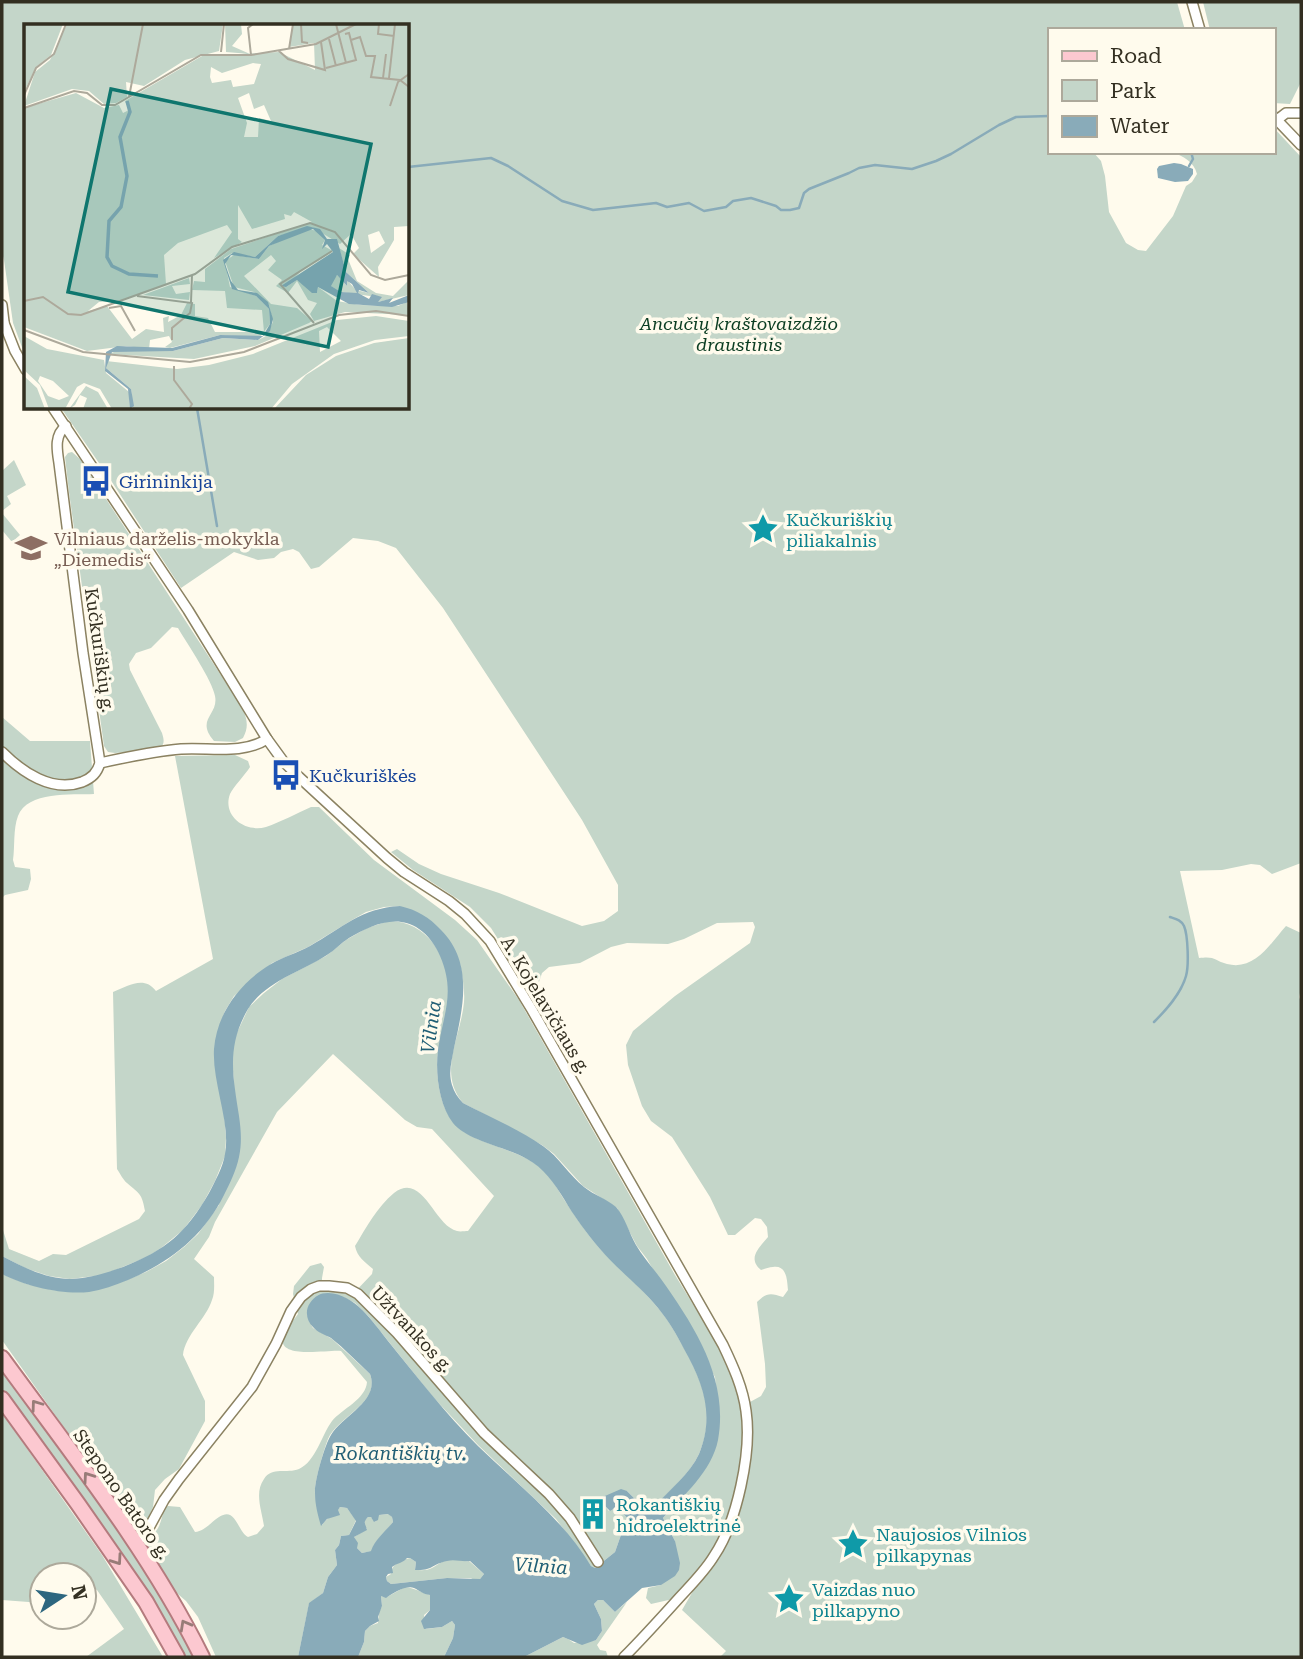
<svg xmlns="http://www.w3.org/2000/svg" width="1303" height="1659" font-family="'Roboto Serif',serif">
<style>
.green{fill:#c4d6c9}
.water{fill:#89abb9;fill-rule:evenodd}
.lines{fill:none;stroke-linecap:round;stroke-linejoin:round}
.stream{stroke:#89abb9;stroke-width:2.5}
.minor-casing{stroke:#8b8262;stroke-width:12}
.primary-casing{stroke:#b47b7e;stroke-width:18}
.minor{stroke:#fff;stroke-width:9}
.primary{stroke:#fcc8d0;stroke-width:14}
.oneway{stroke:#987c78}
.labels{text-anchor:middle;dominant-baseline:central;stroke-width:7;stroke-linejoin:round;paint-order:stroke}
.park-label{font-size:18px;font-style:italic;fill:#0b3d22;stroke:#fffbed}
.transit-label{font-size:18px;fill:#164399;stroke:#fffbed;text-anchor:start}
.culture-label{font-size:18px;fill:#0d838f;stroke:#fffbed;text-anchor:start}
.education-label{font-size:18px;fill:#785e54;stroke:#fffbed;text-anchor:start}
.street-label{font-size:18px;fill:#332f21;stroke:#fffbed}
.water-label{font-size:19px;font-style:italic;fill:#215f75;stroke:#fffbed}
.inset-river{fill:none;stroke:#89abb9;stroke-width:3.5}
.inset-road{fill:none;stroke:#ada99b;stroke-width:2}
.view{fill:#0f766e;fill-opacity:0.15;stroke:#0f766e;stroke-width:3.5}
.inset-edge{fill:none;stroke:#332f21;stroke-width:3.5}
</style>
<rect width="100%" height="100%" fill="#fffbed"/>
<g class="green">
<path d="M2 2H1177L1185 30H1049V152H1093L1101 161 1105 176 1109 212 1126 243 1138 250 1146 251 1173 216 1186 186 1192 182 1197 174C1194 162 1183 156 1172 152H1273V127L1301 157V863L1272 874 1260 865 1251 864 1222 870 1180 871 1199 958C1216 956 1213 960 1227 964 1255 971 1270 944 1286 926L1301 933V989L1299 997 1301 1002V1657H720L726 1651 682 1610 696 1586 673 1599 651 1604 646 1598 648 1588 661 1585 675 1541 663 1518 698 1478 717 1441 718 1406 715 1377 647 1259 637 1246 617 1208 583 1186 554 1154 542 1145 463 1103C437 1072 461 1037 464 1002 465 989 462 975 460 963L400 906 384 907 366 912 352 920 308 947 272 963 234 996 225 1011 218 1031 226 1138 225 1156 215 1181 202 1205 183 1230 161 1248 147 1257 103 1275 70 1279 49 1276 25 1268 2 1256V1227L9 1249 39 1261 53 1254 66 1255 139 1219 145 1211C142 1194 140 1194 127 1183 123 1180 120 1173 117 1169L113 992C128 986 144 975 156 991L213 959 175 756 235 755 248 761 250 767C245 775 233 787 230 794 222 816 245 833 266 827 281 822 297 813 311 807H319L374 860 455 920 477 940 519 1000 675 1275 721 1350 733 1380 741 1404 750 1402 761 1396 766 1387 765 1364 757 1302C767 1292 771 1293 783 1297L788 1290C787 1280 787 1265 773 1267 769 1267 765 1269 761 1270 747 1258 759 1248 768 1237L767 1227 761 1219 755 1218 735 1235H728L710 1197 672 1137 651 1121 642 1106 628 1065 626 1045 633 1031 675 996 750 943 755 927 753 922 717 923 684 939 668 944 627 943 611 947 580 963 549 967 542 973 539 982 540 992 535 998 491 928 470 907 413 870 391 852 397 849 419 864 441 874 499 893 582 926 604 921 618 911V885L582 820 443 608 396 548 378 541 353 538 319 567 311 569 299 552 293 549 281 552 274 558 258 560 234 552 181 588 110 479 61 408H408V26H26V358L13 323 4 260 2 252Z"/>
<polygon points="1203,2 1301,2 1301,82 1290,104 1273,103 1273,30 1210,30"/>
<path d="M72 452 80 459 243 709C247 720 249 727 243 738L235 742 214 741C195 719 219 715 215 696 212 680 188 645 178 628L172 627 151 648 136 653 129 664 130 670 162 733C164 740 165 743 160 749L115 753 108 752 104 746 69 492 65 457 68 453Z"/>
<polygon points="14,460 26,485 7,496 11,504 2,511 2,471"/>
<polygon points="2,513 20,535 12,542 2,530"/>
<path d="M2 717 30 741H90L94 794C72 795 27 791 18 816 13 829 15 847 13 860L15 867 30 869 31 879 28 890 5 895 2 898Z"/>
<path d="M389 921C430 921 452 962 448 1000 446 1021 438 1042 437 1063 437 1082 441 1108 454 1123 471 1144 519 1148 542 1169 553 1179 559 1192 567 1204 578 1220 589 1237 602 1251 620 1270 641 1287 658 1308 668 1319 676 1334 684 1348 703 1383 716 1414 699 1454 690 1474 669 1491 654 1507L641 1505 627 1491 599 1499 609 1511 615 1508 619 1509 630 1521V1523L622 1532 615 1552 595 1568 591 1566 556 1519 478 1445 433 1397 369 1317 355 1303 343 1297 307 1313 309 1321 313 1328 332 1339 370 1374C381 1403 338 1416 328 1439 324 1449 314 1483 315 1493 316 1503 320 1515 322 1525 327 1518 334 1515 340 1507L347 1508 356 1520 349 1535 341 1536 339 1545 335 1550 337 1565 328 1577 323 1593 309 1604 298 1657H216L198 1617 186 1601 172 1589 143 1545C147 1540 153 1537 156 1531 161 1525 162 1515 165 1507L168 1506 180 1507 195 1532C205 1531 211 1522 219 1517 236 1506 237 1531 248 1537L257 1534 264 1526C262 1511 254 1493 264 1479 272 1466 287 1474 299 1469 316 1461 321 1436 332 1421 342 1409 366 1399 367 1382L341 1351C331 1349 278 1360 283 1338 285 1330 293 1321 298 1314L293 1294 294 1286 310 1266 321 1263 324 1267 322 1278V1290H335L351 1296 372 1274 373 1269C365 1262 357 1257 355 1246 366 1228 377 1207 394 1193 423 1171 434 1226 457 1231 460 1232 465 1231 468 1231L494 1196 432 1129 417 1127 405 1120 333 1054 277 1112 215 1222 209 1237 194 1259 214 1277C214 1284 215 1293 212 1300 206 1319 185 1335 183 1355L205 1401V1421L179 1469 165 1479 155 1490 153 1507 143 1530 137 1534 124 1517 115 1499 113 1491 102 1475 87 1460 2 1340V1274L27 1284 53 1290 85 1292 124 1281 146 1272 166 1261 184 1247 198 1234 219 1205 234 1082 232 1061 234 1039 249 1007 264 993 282 979 326 956 346 940 367 928Z"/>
<polygon points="2,1366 118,1528 142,1564 196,1657 182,1657 82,1503 2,1392"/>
<polygon points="2,1413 102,1555 163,1657 86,1657 124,1629 97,1590 91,1586 84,1585 84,1575 42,1575 42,1603 2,1600"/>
<path d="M389 1514 392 1517 393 1522C387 1531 374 1540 372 1551L362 1553 357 1548 354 1537 367 1529 364 1525 365 1520 368 1517H371L375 1522 378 1515Z"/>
<path d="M410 1558 416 1562 415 1570C420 1570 427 1571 432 1568 438 1565 444 1559 453 1559 459 1559 463 1562 469 1561L484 1574 480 1579 474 1580 471 1578H447L391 1584 387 1581 386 1577 391 1574C392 1563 400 1561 410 1558Z"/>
<path d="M405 1587C414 1588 421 1592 430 1595V1610L424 1615 426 1629 442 1627 452 1621 455 1625 453 1638 444 1657H358L364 1642 365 1631 370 1626 378 1623 379 1612 382 1606 381 1596 387 1597Z"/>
<polygon points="598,1600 603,1600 615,1612 627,1602 597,1645 600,1650 606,1651 608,1657 524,1657 563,1637 568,1639 574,1643 596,1640 602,1631 601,1619 594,1604"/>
</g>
<g class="water">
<polygon points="1174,163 1181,164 1193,169 1193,174 1188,181 1175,182 1158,178 1157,169 1159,166"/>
<path d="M400 906C417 910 429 917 441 930 474 963 463 1008 454 1048 452 1060 448 1072 452 1085 454 1092 458 1098 463 1103 488 1116 520 1130 543 1146 559 1157 569 1175 584 1187 594 1195 607 1199 616 1207 625 1217 629 1233 636 1245 643 1257 653 1268 661 1279 695 1327 729 1379 718 1440 712 1471 683 1496 663 1518L675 1541 680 1563 679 1570 675 1576 661 1585 642 1588 615 1612 603 1600H598L594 1604 601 1619 602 1631 596 1640 582 1645 563 1637 524 1657H444L453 1638 455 1625 452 1621 442 1627 424 1629 421 1621 430 1610V1595C423 1594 420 1591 414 1588 406 1585 393 1593 386 1598L381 1596 382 1606 378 1617 379 1621 370 1626 365 1631 364 1642 358 1657H298L309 1603 323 1593 328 1577 337 1565 335 1550 339 1545 341 1536 349 1535 356 1521 347 1508 340 1507 338 1510 340 1515 327 1519 321 1526C318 1515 315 1505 315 1493 314 1482 325 1444 331 1435 343 1415 380 1401 370 1374 357 1362 345 1349 331 1338 325 1335 317 1332 313 1327 306 1320 305 1310 310 1303 315 1296 320 1293 328 1293 355 1294 373 1322 388 1341 417 1377 446 1414 478 1446 518 1485 562 1518 591 1566L595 1568 615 1552 622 1532 630 1523V1521L619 1509 615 1508 610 1511 598 1499 621 1489 627 1491 641 1505 655 1506C669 1490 690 1474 699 1454 715 1415 703 1383 684 1349 677 1335 668 1320 658 1308 641 1287 618 1270 600 1249 587 1234 574 1216 564 1199 554 1183 544 1168 527 1159 507 1147 467 1141 453 1123 439 1105 435 1073 438 1050 443 1014 456 993 440 956 436 946 428 935 419 929 396 913 370 926 349 938 341 943 335 950 327 955 301 972 266 981 248 1009 226 1047 233 1076 239 1116 241 1130 242 1143 239 1157 236 1171 230 1183 224 1195 203 1237 170 1262 128 1280 115 1285 102 1290 89 1292 62 1295 25 1286 2 1274V1256C23 1267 46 1279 71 1279 90 1278 106 1273 123 1267 166 1250 186 1233 209 1193 215 1181 223 1167 225 1154 231 1123 212 1083 214 1049 217 1012 241 982 271 964 283 957 297 953 310 946 342 928 361 908 400 906ZM388 1514 392 1517 393 1522C386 1531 375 1539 371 1551L362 1553 357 1548 358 1543 354 1537 367 1530C366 1524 362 1523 368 1517H371L374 1522 378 1520 379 1515ZM407 1558H410L416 1562 415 1570C433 1571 432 1564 447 1561 455 1559 461 1562 470 1561L484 1574 480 1579 447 1578 391 1584 387 1581 386 1577 388 1574 393 1573 392 1567C397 1563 403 1563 407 1558Z"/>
</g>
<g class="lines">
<g class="stream">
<polyline points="1189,166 1193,159 1191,152"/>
<polyline points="408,167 491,158 508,166 562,201 593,210 656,203 667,207 689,203 704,211 726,207 733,201 751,198 776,206 781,210 790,210 799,208 804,193 809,189 849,173 859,168 875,165 912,169 936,161 951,154 999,125 1016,117 1049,116"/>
<polyline points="197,408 217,526"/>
<path d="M1154 1022C1166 1010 1181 994 1186 976 1189 966 1188 935 1184 926 1181 920 1176 919 1170 917"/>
</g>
<defs>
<g id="minor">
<polyline points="1192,2 1200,30"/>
<polyline points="1273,116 1301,145"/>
<polyline points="1277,120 1286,113 1301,113"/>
<polyline points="2,305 4,322"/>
<polyline points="2,318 15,351 26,370"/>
<path d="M53 408 188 610 267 739 283 761 299 777 387 858 404 872 449 901 465 914 490 941 532 1010 723 1345C733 1366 743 1388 746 1411 752 1452 737 1522 714 1556 705 1571 691 1585 679 1598 661 1618 643 1638 624 1657"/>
<path d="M2 752C22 772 52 793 82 782 92 778 97 773 100 763L83 653 59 463C57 450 54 435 66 426"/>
<path d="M100 763C127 757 154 751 181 749 209 747 243 755 267 739"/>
<polyline points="135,1543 145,1535 164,1500 179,1479 252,1387 276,1344 291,1311 301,1297 311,1289 319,1286 329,1286 347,1288 358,1294 397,1333 484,1433 549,1494 570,1518 598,1562"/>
</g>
<g id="primary">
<path d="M2 1358C72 1454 149 1550 202 1657"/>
<polyline points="2,1399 78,1504 146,1602 177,1657"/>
</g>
</defs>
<use href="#minor" class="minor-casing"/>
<use href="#primary" class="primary-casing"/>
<use href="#minor" class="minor"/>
<use href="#primary" class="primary"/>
</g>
<defs><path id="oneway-chevron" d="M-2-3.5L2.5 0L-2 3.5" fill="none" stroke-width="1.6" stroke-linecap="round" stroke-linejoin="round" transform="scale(1.75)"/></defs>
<g class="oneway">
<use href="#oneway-chevron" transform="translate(36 1405) rotate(-126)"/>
<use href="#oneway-chevron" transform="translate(88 1477) rotate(-125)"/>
<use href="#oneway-chevron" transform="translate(117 1560) rotate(55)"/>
<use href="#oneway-chevron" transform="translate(185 1625) rotate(-119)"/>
</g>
<defs>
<symbol id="bus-bare" viewBox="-9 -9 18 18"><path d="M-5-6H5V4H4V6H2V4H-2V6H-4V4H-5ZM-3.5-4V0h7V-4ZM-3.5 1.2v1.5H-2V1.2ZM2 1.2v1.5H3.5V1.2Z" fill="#1a4fb4" stroke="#fffbed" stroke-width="2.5" paint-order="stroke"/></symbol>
<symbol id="sight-bare" viewBox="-9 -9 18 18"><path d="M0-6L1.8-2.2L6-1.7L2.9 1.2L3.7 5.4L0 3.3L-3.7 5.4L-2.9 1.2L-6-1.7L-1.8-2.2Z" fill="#0f9aa8" stroke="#fffbed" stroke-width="2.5" paint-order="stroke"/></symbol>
<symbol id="school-bare" viewBox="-9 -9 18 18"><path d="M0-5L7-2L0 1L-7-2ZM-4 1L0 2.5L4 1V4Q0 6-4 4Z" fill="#8d6e63" stroke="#fffbed" stroke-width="2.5" paint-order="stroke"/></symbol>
<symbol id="building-bare" viewBox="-9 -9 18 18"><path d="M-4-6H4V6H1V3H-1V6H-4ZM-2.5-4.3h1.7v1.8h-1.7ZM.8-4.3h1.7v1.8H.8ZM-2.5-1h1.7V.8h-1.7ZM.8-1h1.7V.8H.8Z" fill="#0f9aa8" stroke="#fffbed" stroke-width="2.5" paint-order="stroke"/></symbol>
</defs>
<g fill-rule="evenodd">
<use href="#bus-bare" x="74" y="459" width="44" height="44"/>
<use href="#sight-bare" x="741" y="507" width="44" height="44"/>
<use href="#school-bare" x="9" y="526" width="44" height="44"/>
<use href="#bus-bare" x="264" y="753" width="44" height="44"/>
<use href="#building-bare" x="571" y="1492" width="44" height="44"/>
<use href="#sight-bare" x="831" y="1522" width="44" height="44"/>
<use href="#sight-bare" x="767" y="1577" width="44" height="44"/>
</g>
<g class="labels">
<g class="park-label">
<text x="739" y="323">Ancučių kraštovaizdžio<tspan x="739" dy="21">draustinis</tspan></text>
</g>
<g class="transit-label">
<text x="119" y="481">Girininkija</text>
<text x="309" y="775">Kučkuriškės</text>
</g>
<g class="culture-label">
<text x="786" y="519">Kučkuriškių<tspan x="786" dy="21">piliakalnis</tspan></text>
<text x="616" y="1504">Rokantiškių<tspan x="616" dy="21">hidroelektrinė</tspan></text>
<text x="876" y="1534">Naujosios Vilnios<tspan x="876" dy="21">pilkapynas</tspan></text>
<text x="812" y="1589">Vaizdas nuo<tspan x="812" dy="21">pilkapyno</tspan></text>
</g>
<g class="education-label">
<text x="54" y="538">Vilniaus darželis-mokykla<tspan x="54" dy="21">„Diemedis“</tspan></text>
</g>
<g class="street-label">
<text transform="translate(100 650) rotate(82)">Kučkuriškių g.</text>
<text transform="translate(546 1005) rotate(59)">A. Kojelavičiaus g.</text>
<text transform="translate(412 1329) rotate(47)">Užtvankos g.</text>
<text transform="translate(122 1494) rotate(55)">Stepono Batoro g.</text>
</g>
<g class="water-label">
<text transform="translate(431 1027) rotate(-82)">Vilnia</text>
<text x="400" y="1453">Rokantiškių tv.</text>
<text transform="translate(541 1566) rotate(4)">Vilnia</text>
</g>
</g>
<g transform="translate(24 24)">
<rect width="385" height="385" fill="#fffbed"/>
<path d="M0 0H39L27 31 12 43 0 68ZM43 0H199L195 27 161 36 120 62 102 58 103 73 92 79 80 80 65 67 48 65 0 82 11 48 26 36ZM201 0H217L218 10 208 22 226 30 202 28ZM269 0H385V202L370 203V216L354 243 355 253 329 230 335 224 327 210 316 220 288 203 254 212 231 233 208 229 200 234 206 263 232 272 245 285 246 300 235 314 196 311 146 324 141 323 148 318 145 312 126 316 125 325 102 322 63 327 0 303V84L52 69 80 84 95 81 99 89 105 86 101 77 178 32 255 28 291 46 290 19 265 23ZM229 39 237 40 230 60 209 63 207 56 188 59 186 53 187 43 198 49ZM225 69 230 85 240 81 247 97 235 94 234 113H220L223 99 214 74ZM214 181 228 205 261 195 260 190 267 192 270 188 288 198 207 225 181 245V258L170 257 168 266 201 267 203 284 238 286 240 308H191L184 294 171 292V280L163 279 157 291 144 298 145 292 139 294 140 308 122 305 108 315 83 282 64 287 75 278 95 277 142 260 140 231 154 219 203 201 208 208 190 234 218 218 214 215ZM355 207 361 219 347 229 344 211ZM282 205 295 207 301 216 298 221 309 227 277 247 262 263 265 261 273 256 293 269 294 263 313 277 336 281 374 282 383 278 385 291 321 288 290 297 286 290 293 279 284 276 273 257 264 269 252 262 258 256 244 246 252 237 247 231 220 252 247 280 273 284 288 297 285 299 231 322 170 335 84 330 99 325 149 327 199 314 234 316 242 312 249 298 245 281 230 268 210 263 201 237 210 231 235 235 245 222ZM315 224 326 231 324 235 333 257 352 269 369 272 385 256V271L354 278 353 273 317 268 303 260 306 245V257L313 251 323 262V256L332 266 345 269 322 248ZM165 254 166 260 148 262 152 270 166 268 165 276 119 271ZM352 292 385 297V312L351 316 310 330 268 360 247 385H109L107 365 82 344V337L153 345 185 341 229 330 313 296ZM303 303 317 317 296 328 295 307ZM0 312 23 325 80 336 82 349 105 368 106 384 88 385 76 365 60 359 53 363 41 385H25L16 361 0 346ZM16 352 29 357 45 372 35 376 24 372 14 357ZM385 314V385H250L282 351 312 332 350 319ZM0 352 13 364 21 385H0ZM62 362 74 368 84 385H59L63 374 56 371 51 381 45 385Z" fill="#c4d6c9" fill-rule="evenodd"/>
<path d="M283 202 296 205 303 215H313L322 248 345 269 335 266 334 269 345 275 348 270 358 273 354 278 369 274 365 279 385 271V278L368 283 325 280 294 263 293 269H288L273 256 262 263 257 262 309 228 303 220 298 225 301 216 289 205 245 222 235 235 207 231 201 240 207 257 214 266 233 269 244 278 249 295 246 307 234 316 199 314 149 327 88 328 82 344 107 365 110 382 106 385 104 365 81 347 82 328 93 322 148 324 196 311 239 312 246 300 245 285 232 272 208 265 199 236 210 228 231 233 254 212ZM313 251 323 262V257L328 260 333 269 317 268 307 262Z" fill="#89abb9" fill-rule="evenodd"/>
<path class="inset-river" d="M103 77 106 88 96 113 103 152 97 183 85 197 83 233 88 242 105 250 134 252"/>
<path class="inset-road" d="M277 0 278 18 284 19M312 0 322 39M355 0 354 10 370 12M305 15 312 42M327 16 336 13 342 32H351L347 53 376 56 385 63M265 25 269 0M255 27 264 35 301 46 297 18M197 28 200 0M227 31 224 4 229 0M302 44 332 36 325 9 321 10M359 54 362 30M365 54 371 0M0 71 12 44 30 30 42 0M105 73 119 0M366 82 374 58 385 50M0 84 50 67 63 69 78 81H91L177 31H227L292 20 332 0M113 272 168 279 166 289 148 304V316M0 277 19 273 44 290 57 291 171 250 208 223 286 199 311 208 347 251 361 256 385 251M167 278 168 251M85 284 97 282 111 307M290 299 256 260 308 227M0 306 59 328 166 338 220 328 315 291 352 287 385 292M150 342V356L168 380 165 385"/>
<path class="view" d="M87 65 347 120 304 323 44 268Z"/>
<rect width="385" height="385" class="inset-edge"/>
</g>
<rect width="1303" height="1659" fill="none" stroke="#332f21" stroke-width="7"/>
<rect x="1048" y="28" width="228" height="126" fill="#fffbed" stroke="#ada99b" stroke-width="2"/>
<rect x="1062" y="51" width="35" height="10" fill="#fcc8d0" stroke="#ada99b" stroke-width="2"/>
<text x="1110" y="63" font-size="21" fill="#332f21">Road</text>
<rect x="1062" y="80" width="35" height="21" fill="#c4d6c9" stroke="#ada99b" stroke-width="2"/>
<text x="1110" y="98" font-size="21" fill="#332f21">Park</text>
<rect x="1062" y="116" width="35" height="21" fill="#89abb9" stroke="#ada99b" stroke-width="2"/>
<text x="1110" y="133" font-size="21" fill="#332f21">Water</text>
<g transform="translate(63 1596) rotate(78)"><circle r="33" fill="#fffbed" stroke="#ada99b" stroke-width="2"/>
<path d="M0-5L12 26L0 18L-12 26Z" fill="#2d667f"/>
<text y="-10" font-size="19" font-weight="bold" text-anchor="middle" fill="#332f21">N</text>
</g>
</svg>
